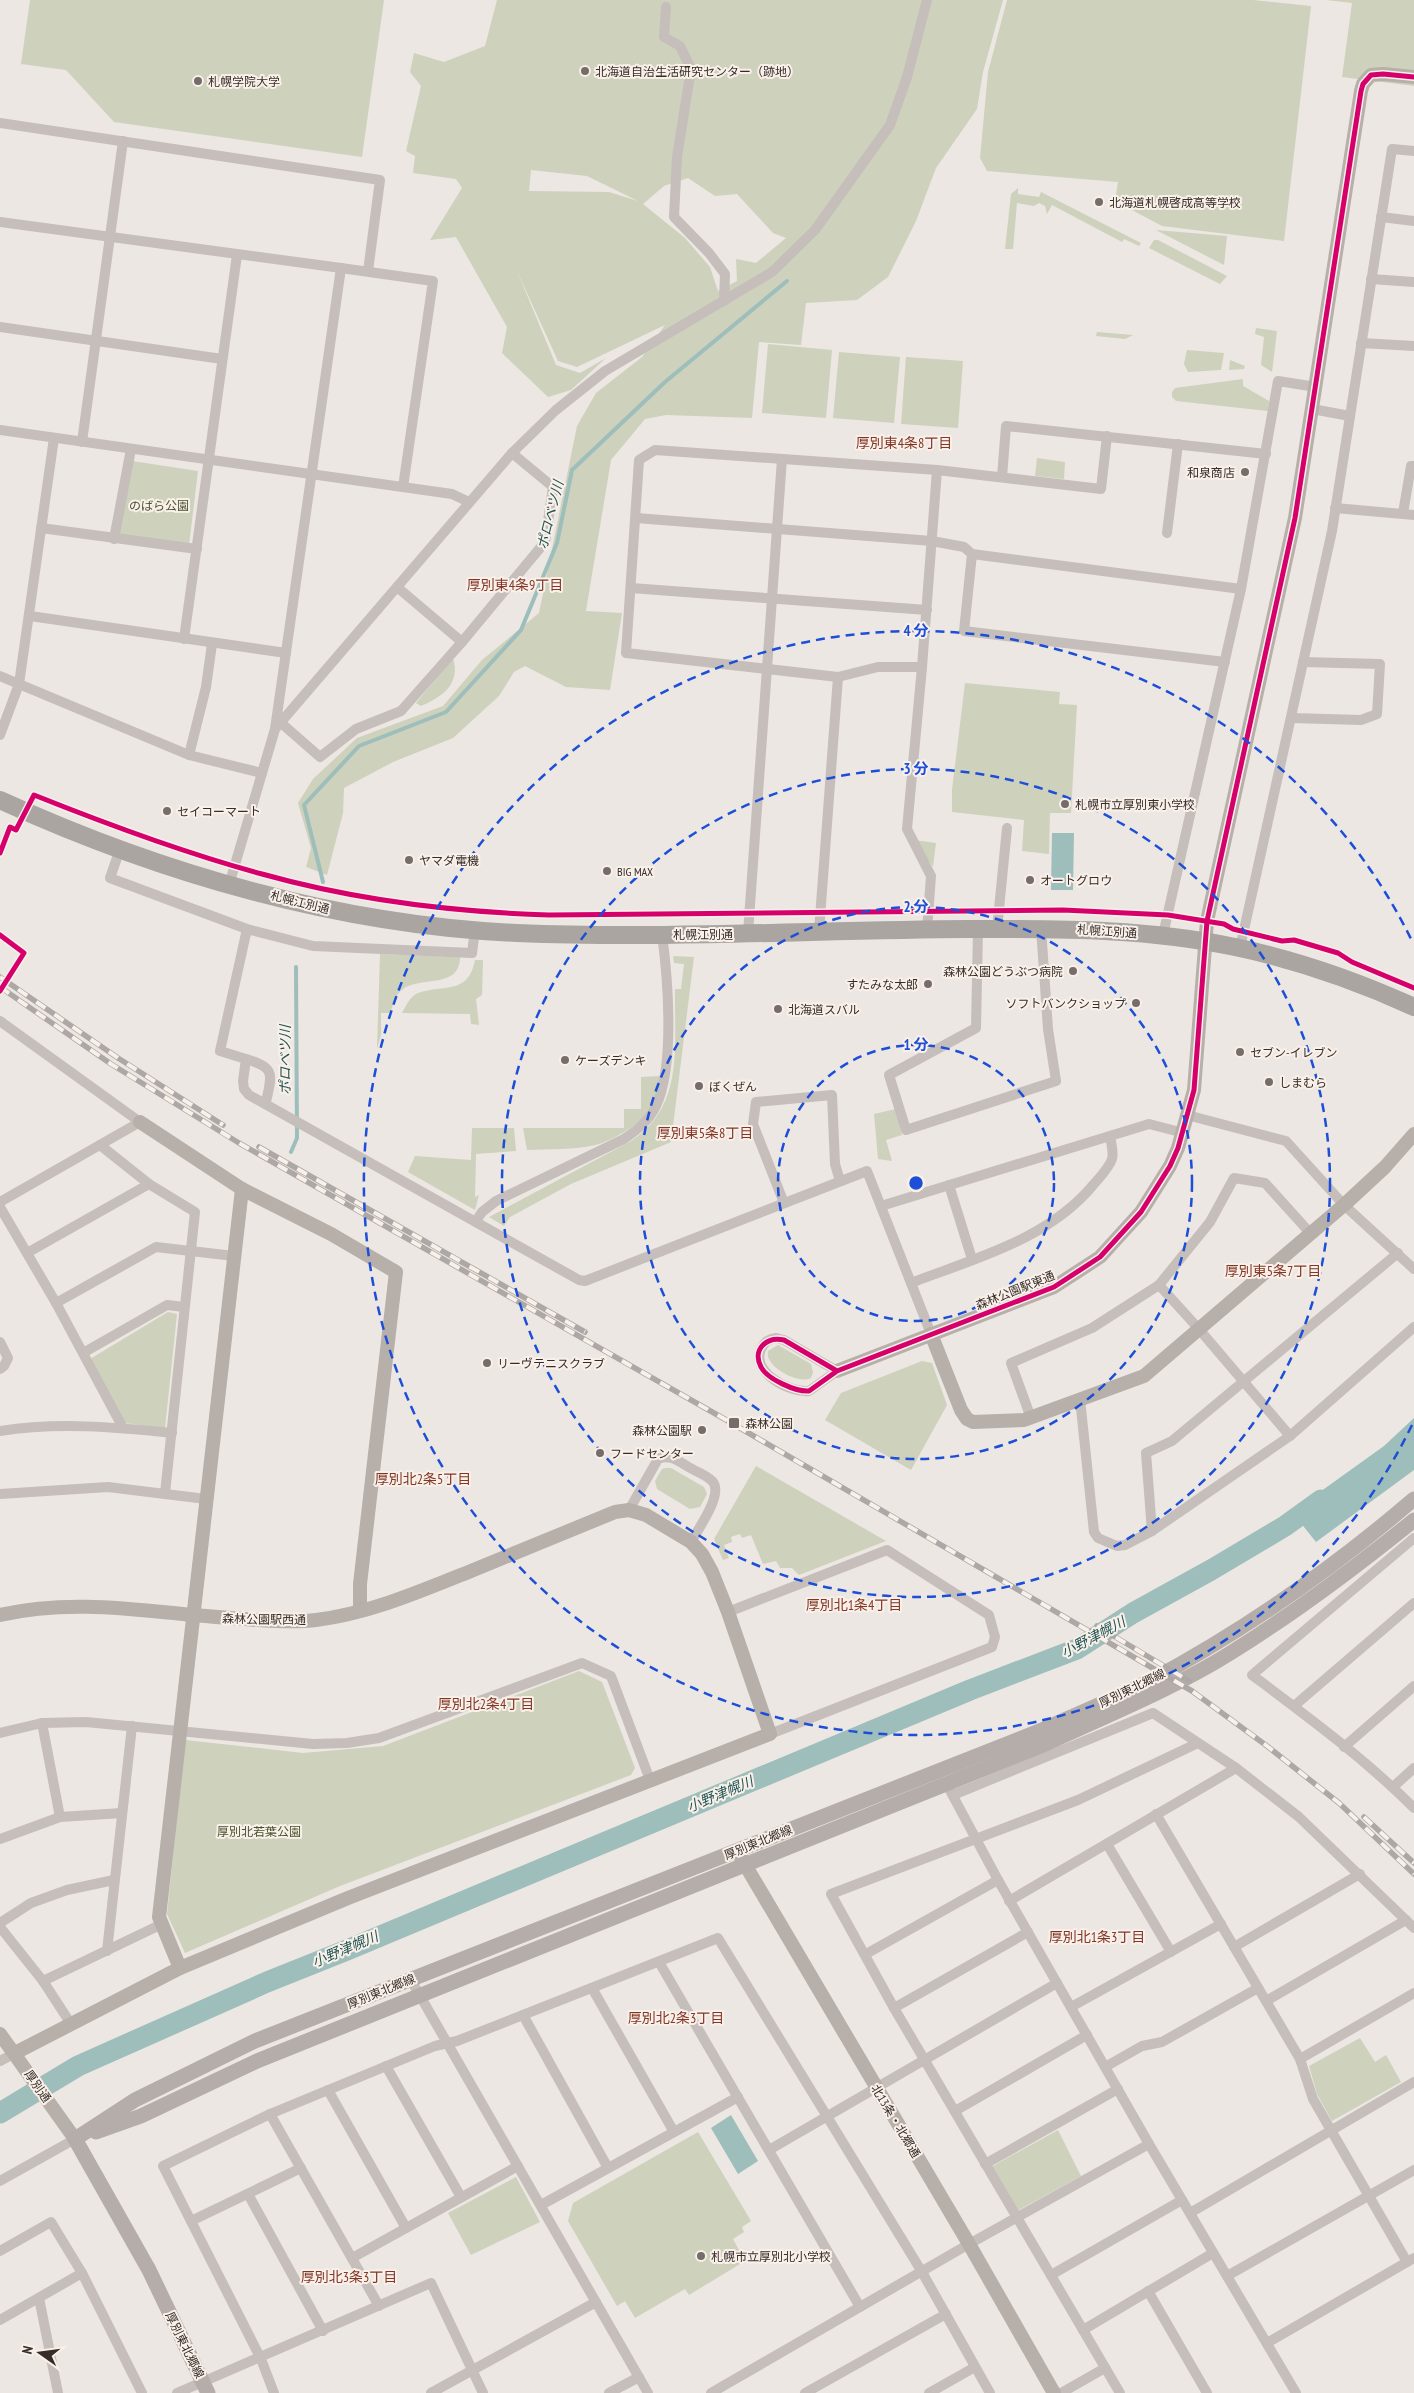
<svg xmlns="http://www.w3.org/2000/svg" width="1414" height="2393" font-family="'PT Sans Narrow','Noto Sans JP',sans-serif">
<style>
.green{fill:#ced1bc;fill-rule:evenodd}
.water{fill:#9ebebc}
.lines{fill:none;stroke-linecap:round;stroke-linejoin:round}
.stream{stroke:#9ebebc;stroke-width:4}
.river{stroke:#9ebebc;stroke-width:21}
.street{stroke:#c5beba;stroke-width:10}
.secondary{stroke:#b6afaa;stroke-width:14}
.primary{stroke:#b4ada9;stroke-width:15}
.highway{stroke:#aba5a1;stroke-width:18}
.rail-casing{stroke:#ada8a5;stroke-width:5.5}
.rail{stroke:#f9f0e9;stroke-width:4;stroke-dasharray:11;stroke-linecap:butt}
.cycleway-casing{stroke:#f9f0e9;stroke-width:8}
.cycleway{stroke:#d6006c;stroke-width:5}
.ring{fill:none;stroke:#1d4ed8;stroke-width:2.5;stroke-dasharray:9 6}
.poi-dot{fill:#766d6a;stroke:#f9f0e9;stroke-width:2}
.labels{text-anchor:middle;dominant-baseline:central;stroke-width:4;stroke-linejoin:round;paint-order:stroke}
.poi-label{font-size:12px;fill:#362c29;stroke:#f9f0e9;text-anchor:start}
.park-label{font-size:12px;fill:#48532e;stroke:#f9f0e9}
.street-label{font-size:12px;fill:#362c29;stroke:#f9f0e9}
.neighbourhood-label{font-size:14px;fill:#813626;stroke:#f9f0e9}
.water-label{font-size:14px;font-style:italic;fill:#205555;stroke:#f9f0e9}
.centre{fill:#1d4ed8;stroke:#f9f0e9;stroke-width:2.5}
.ring-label{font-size:15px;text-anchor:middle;font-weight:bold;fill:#1d4ed8;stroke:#f9f0e9;stroke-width:4;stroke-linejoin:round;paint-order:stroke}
</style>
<rect width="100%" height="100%" fill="#ece7e2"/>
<g class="green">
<polygon points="30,0 384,0 362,157 114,122 66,70 21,64"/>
<path d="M497 0H1003L983 72 977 109 936 168 916 221 888 277 857 300 806 303 801 345 759 342 752 418 666 415 645 419 611 460 586 611 622 613 610 690 566 687 525 666 514 672 499 696 453 738 393 762 344 788 343 813 327 875 306 867 311 848 298 803 313 779 357 738 443 706 482 660 539 613 577 426 596 393 642 357 665 325 577 367 558 361 517 271 556 365 580 373 606 358 571 390 548 397 502 353 507 327 456 237 430 240 462 188 456 179 413 173 415 156 406 151 421 86 410 72 414 53 444 62 485 46ZM531 170 587 176 638 201 609 192 529 191ZM688 178 715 196 737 194 773 233 786 238 756 263 736 259 737 281 718 291 710 267 685 238 643 204 664 186Z"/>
<polygon points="1007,0 1253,0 1311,6 1284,241 1162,226 1115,201 1118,182 987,171 980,158 988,72"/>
<polygon points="1326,0 1414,0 1414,86 1342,77 1352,3"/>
<polygon points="1018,188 1018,194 1039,197 1041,192 1141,243 1139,246 1124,239 1122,242 1052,205 1047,214 1045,206 1039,203 1034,206 1017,203 1013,249 1005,249 1011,194"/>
<polygon points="1156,230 1227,236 1224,265"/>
<polygon points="1154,240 1158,240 1227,276 1220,284 1149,248"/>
<polygon points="1256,328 1277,331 1272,372 1261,365 1264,337 1255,334"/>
<polygon points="1097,332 1133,335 1125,339 1096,336"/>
<polygon points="768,344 832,350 826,418 762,413"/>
<polygon points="1187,350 1224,353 1221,370 1188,372 1184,364"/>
<polygon points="839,352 900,357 894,423 833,418"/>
<polygon points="906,357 963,361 958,428 901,424"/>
<polygon points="1230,360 1245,366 1244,369 1229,370"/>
<polygon points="1243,379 1243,386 1269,401 1268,411 1176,401 1172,397 1172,392 1175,388"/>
<polygon points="1037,458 1065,462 1064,479 1035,476"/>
<polygon points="132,461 198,471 189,545 119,536"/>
<path d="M453 658C461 684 442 697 421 706L416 703Z"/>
<polygon points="965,683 1060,692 1059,704 1077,705 1071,813 1050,813 1049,854 1022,851 1024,820 952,812 952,790"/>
<polygon points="914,840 936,843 933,867"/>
<path d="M380 954 460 957C460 989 421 976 403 989 394 995 395 1005 389 1013H381V1035L377 1049Z"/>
<path d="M673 956 694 957 671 1142 571 1184 510 1217 504 1226 489 1217 631 1141C685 1106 674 1045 675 989H681L684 964 674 963Z"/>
<path d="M475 960H483L482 995 476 999 479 1025 471 1024 470 1014 402 1013C406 1006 409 998 416 994 441 983 468 997 475 960Z"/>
<path d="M661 1076C657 1088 655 1102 648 1112 639 1125 611 1141 596 1145 574 1150 549 1149 527 1150L523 1128H624V1109H641V1077Z"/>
<polygon points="896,1109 902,1135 886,1140 892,1161 878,1159 874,1114"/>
<polygon points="472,1128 514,1128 516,1151 476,1154 475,1197 479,1195 475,1210 408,1172 415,1156 471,1160"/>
<polygon points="168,1312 177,1314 165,1428 124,1423 90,1359"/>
<path d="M778 1345 811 1364 813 1373 811 1378C798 1385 764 1366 768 1351Z"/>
<polygon points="922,1361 932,1363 947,1405 911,1470 825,1420 841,1393"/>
<polygon points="756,1466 886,1541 799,1575 792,1568 780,1568 776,1561 763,1564 751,1535 742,1538 740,1534 731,1537 732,1542 724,1545 729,1558 723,1560 714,1539"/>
<polygon points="666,1468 671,1468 704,1487 707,1494 700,1507 690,1509 657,1489 655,1481 662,1469"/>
<polygon points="579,1671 602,1682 635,1768 631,1775 340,1886 185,1953 167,1914 185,1740 303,1753 383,1746"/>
<polygon points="1360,2038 1375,2062 1386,2055 1401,2082 1332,2121 1317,2094 1309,2066"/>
<polygon points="1058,2130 1081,2176 1017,2211 991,2167"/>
<polygon points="698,2132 751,2221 742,2227 744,2232 733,2239 745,2261 689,2295 685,2289 635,2318 625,2301 617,2306 568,2221 573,2203"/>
<polygon points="516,2177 540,2222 471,2255 448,2213"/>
</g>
<g class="water">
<polygon points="1052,833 1074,833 1073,890 1051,890"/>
<polygon points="1414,1418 1414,1470 1316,1542 1292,1512 1384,1446"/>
<polygon points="731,2115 758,2161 738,2174 711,2128"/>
</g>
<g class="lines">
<g class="stream">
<polyline points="323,882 304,805 359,746 446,712 521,630 557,543 572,470 665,382 787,281"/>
<polyline points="291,1152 297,1138 296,967"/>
</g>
<polyline class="river" points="0,2113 78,2066 267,1982 347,1950 970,1690 1077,1649 1133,1613 1211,1570 1285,1526 1321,1500"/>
<g class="street">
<polyline points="666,7 664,37 680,46 691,69 677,157 674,217 709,253 725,274 724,301"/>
<polyline points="0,123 380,180 368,271"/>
<polyline points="1381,217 1414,221"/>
<polyline points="0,222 341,268 275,729 229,885"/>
<polyline points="341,268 433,281 403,487"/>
<polyline points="1371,279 1414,282"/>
<polyline points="0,327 222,359"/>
<polyline points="1361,343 1414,346"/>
<polyline points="1312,409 1350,416"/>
<polyline points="0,430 452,494 469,502"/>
<polyline points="82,442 123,141"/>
<polyline points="1002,477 1006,426 1266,454"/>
<polyline points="1335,508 1414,515"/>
<polyline points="1403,513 1411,466 1414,466"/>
<polyline points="636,518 932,541 964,547 972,554 964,631 1225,662"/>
<polyline points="41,528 197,549"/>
<polyline points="1167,533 1178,444"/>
<polyline points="114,539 131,449"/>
<polyline points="972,554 1241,589"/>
<polyline points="397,587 462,642"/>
<polyline points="631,588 927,610"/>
<polyline points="30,616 286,653"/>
<polyline points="184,639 237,255"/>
<polyline points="922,667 878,667 838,677 626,653 639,460 655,450 937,470 1101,489 1107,436"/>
<polyline points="0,676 189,755 262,773"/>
<polyline points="1291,718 1361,720 1377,714 1380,664 1303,662"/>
<polyline points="280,722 320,757 356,729 401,711 462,642 545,542 553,487 512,453"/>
<polyline points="275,729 512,453 556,410 605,371 772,272 815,230 890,125 907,77 927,0"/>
<polyline points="0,735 19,684 54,438"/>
<polyline points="189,755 206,687 212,644"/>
<polyline points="120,849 110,878 247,929 313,946 472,953 475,930"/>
<polyline points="247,929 220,1051 246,1059 243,1081 244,1089 249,1095 579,1280 585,1281 867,1171 931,1334"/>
<polyline points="978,929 976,1028 889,1075 906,1130 1056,1081 1048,1029 1041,928"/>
<polyline points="997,929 1007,828"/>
<polyline points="927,930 931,876 907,829 922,667 937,470"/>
<polyline points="819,931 838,677"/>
<polyline points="748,933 782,459"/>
<polyline points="1163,935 1241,589 1278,381 1316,387"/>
<polyline points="1240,948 1332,531 1392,149 1414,151"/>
<polyline points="0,1021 140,1122 0,1202"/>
<path d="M246 1059C276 1068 272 1074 266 1102"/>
<polyline points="1187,1115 1286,1141 1344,1205 1414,1269"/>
<polyline points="100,1145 149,1184 195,1212 165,1493"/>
<polyline points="949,1185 972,1259"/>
<polyline points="784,1203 753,1124 756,1102 832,1095 835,1164 840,1181"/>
<polyline points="881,1206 1149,1124 1184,1133"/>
<polyline points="0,1207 56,1303 123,1428"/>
<path d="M476 1221 482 1212 496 1201 624 1139C637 1130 649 1121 656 1106 675 1066 668 979 662 934"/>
<polyline points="27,1253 149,1184"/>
<path d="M911 1283C976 1258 1049 1239 1094 1184 1100 1177 1109 1168 1112 1159 1114 1152 1111 1143 1110 1136"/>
<polyline points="1159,1285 1198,1328 1290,1436"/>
<polyline points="56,1303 156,1247 234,1256"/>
<path d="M776 1338 784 1340 837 1371 809 1391C789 1393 751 1372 761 1349 765 1341 769 1339 776 1338Z"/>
<polyline points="0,1342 8,1358 4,1366 0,1369"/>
<polyline points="83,1353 167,1305 184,1307"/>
<polyline points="1080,1399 1094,1532 1098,1538 1117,1546 1125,1545 1152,1531 1290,1436 1414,1327"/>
<polyline points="1031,1418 1011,1363 1092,1328 1159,1285 1210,1222 1234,1178 1265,1183 1311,1234"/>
<path d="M0 1431C57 1422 115 1427 172 1433"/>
<polyline points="0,1494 108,1487 206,1499"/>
<path d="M629 1510 658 1459C669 1454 677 1460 687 1466 694 1471 708 1475 713 1482 723 1495 698 1529 691 1542"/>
<polyline points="1152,1531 1146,1453 1172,1441 1398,1253"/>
<path d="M1414 1538 1252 1675C1308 1717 1365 1759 1414 1808"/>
<polyline points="728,1612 887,1550 989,1615 995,1637 992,1647 770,1734"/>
<polyline points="1294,1706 1414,1603"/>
<polyline points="42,1723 60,1817"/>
<polyline points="0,1733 42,1723 86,1722 313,1744 347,1743 379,1738 582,1663 611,1676 650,1780"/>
<polyline points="1344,1747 1414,1686"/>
<polyline points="946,1783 998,1880 1149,2144 1296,2393"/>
<polyline points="1393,1787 1414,1768"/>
<polyline points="953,1795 1153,1713 1236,1768 1299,1817 1414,1928"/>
<polyline points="1156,1814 1300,2059 1313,2099 1407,2262"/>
<polyline points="0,1839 60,1817 122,1813"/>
<polyline points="1107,1844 1171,1952"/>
<polyline points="1009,1901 1236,1768"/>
<polyline points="0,1923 31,1903 67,1890 114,1880"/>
<polyline points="0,1927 43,1981 71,2024"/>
<polyline points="1234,1947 1360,1874"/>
<polyline points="107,1951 132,1726"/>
<polyline points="866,1954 998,1880"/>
<polyline points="659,1962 860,2307"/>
<polyline points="411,1980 648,2393"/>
<polyline points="43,1981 162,1924"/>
<polyline points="592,1988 674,2132"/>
<polyline points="1266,2001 1406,1920"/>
<polyline points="1071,2007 1221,1924"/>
<polyline points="894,2008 1028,1932"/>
<polyline points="523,2015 608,2168"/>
<polyline points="1300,2059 1414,1993"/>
<polyline points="0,2061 15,2053"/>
<polyline points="386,2066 461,2197"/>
<polyline points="1105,2067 1142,2046 1162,2042 1258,1988"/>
<polyline points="328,2090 406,2228"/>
<polyline points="955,2111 1087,2035"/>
<polyline points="270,2114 379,2306"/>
<polyline points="769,2150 1057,1983"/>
<polyline points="985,2164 1118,2089"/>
<polyline points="0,2181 75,2139"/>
<polyline points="248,2194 323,2331"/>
<polyline points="541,2205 738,2097"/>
<polyline points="1190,2213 1414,2082"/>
<polyline points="191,2221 301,2168"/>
<polyline points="0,2251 51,2222 82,2273 142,2393"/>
<polyline points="352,2258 518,2166"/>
<polyline points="1051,2275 1182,2200"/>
<polyline points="1227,2276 1414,2170"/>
<polyline points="1148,2291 1207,2393"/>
<polyline points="39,2298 58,2393"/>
<polyline points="0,2320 82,2273"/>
<polyline points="1083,2330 1213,2253"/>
<polyline points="1267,2343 1414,2258"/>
<polyline points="177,2393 431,2283 483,2393"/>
<polyline points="274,2393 261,2359 163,2166 270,2114 435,2046 457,2041 718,1938 922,2272 990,2393"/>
<polyline points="431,2393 596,2302"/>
<polyline points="609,2393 639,2377"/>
<polyline points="711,2393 969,2244 1149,2144"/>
<polyline points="805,2393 946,2314"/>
<polyline points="929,2393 975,2367"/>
<polyline points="1061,2393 1105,2368"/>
<polyline points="1120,2393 894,2008 831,1894 1078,1800 1198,1743"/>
</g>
<g class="secondary">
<polyline points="140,1122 242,1189 331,1234 396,1272 360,1584 360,1611"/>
<polyline points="931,1334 961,1410 967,1419 973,1422 1024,1420 1144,1376 1344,1205 1385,1167 1414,1134"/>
<polyline points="837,1371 1054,1287 1100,1257 1141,1212 1170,1166 1178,1148 1194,1090 1207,921 1295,518 1361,91 1363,84 1371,75 1383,74 1414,77"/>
<path d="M0 1615C83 1596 161 1615 245 1619 268 1621 293 1623 316 1620 371 1613 421 1591 471 1571 519 1551 567 1532 615 1512L629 1510 646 1515 691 1542 702 1554 712 1572 728 1612 770 1734 348 1898 180 1968 15 2053"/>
<polyline points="737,1851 969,2244 1054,2393"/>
<polyline points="180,1968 159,1917 242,1189"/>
<polyline points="0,2034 75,2139"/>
</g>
<g class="primary">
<path d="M96 2132 141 2116 257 2061 1048 1743C1110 1714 1175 1688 1232 1652 1296 1612 1356 1567 1414 1520"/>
<path d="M75 2139 135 2100 255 2041 1042 1730C1077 1714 1112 1700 1146 1683 1242 1632 1331 1570 1414 1499"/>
<polyline points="75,2139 149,2270 208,2393"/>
</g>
<path class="highway" d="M0 800C162 874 339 925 517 933 667 939 818 930 968 929 1058 929 1146 928 1235 947 1297 960 1357 981 1414 1007"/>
<defs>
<g id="rail">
<polyline points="0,977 118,1058 223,1125"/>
<polyline points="0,987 111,1064 239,1143 728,1421 1192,1691 1267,1746 1339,1803 1414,1874"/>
<polyline points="259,1147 585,1332"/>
<polyline points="1097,1626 1189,1681"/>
<polyline points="1364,1817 1414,1863"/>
</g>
</defs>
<use href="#rail" class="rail-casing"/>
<use href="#rail" class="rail"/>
<defs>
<g id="cycleway">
<path d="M0 853 10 827 16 830 34 795C109 825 184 853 262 874 355 900 453 912 549 915L1063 910 1168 915 1224 924 1233 929 1282 941 1294 940 1338 953 1352 962 1414 988"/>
<polyline points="0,935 24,953 0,991"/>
<path d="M837 1371 784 1340C766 1336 752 1350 761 1367 767 1379 796 1392 809 1391L837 1371 1054 1287 1100 1257 1141 1212 1170 1166 1178 1148 1194 1090 1207 921 1295 518 1361 91 1363 84 1371 75 1383 74 1414 77"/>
</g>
</defs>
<use href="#cycleway" class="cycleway-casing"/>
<use href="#cycleway" class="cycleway"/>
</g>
<g class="ring">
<circle cx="916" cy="1183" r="138"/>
<circle cx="916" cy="1183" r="276"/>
<circle cx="916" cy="1183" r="414"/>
<path d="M1412 1425A552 552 0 1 1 1412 941"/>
</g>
<g class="poi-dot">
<circle cx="585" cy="71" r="5"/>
<circle cx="198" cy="81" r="5"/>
<circle cx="1099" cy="202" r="5"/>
<circle cx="1245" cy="472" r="5"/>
<circle cx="1065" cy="804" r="5"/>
<circle cx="167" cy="811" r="5"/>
<circle cx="409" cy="860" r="5"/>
<circle cx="607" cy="871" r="5"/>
<circle cx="1030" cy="880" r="5"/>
<circle cx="1073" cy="971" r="5"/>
<circle cx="928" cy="984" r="5"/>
<circle cx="1136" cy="1003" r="5"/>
<circle cx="778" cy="1009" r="5"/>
<circle cx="1240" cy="1052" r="5"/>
<circle cx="565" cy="1060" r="5"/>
<circle cx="1269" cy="1082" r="5"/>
<circle cx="699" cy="1086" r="5"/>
<circle cx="487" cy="1363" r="5"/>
<rect x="728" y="1417" width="12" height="12" rx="2.5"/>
<circle cx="702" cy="1430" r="5"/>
<circle cx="600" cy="1453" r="5"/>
<circle cx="701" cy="2256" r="5"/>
</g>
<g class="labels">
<g class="poi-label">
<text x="595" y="71">北海道自治生活研究センター（跡地）</text>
<text x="208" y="81">札幌学院大学</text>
<text x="1109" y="202">北海道札幌啓成高等学校</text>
<text x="1235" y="472" text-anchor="end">和泉商店</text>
<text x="1075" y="804">札幌市立厚別東小学校</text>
<text x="177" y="811">セイコーマート</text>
<text x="419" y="860">ヤマダ電機</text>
<text x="617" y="871">BIG MAX</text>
<text x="1040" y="880">オートグロウ</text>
<text x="1063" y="971" text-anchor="end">森林公園どうぶつ病院</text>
<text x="918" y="984" text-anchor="end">すたみな太郎</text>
<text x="1126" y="1003" text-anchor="end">ソフトバンクショップ</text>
<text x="788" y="1009">北海道スバル</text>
<text x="1250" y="1052">セブン-イレブン</text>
<text x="575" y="1060">ケーズデンキ</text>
<text x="1279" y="1082">しまむら</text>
<text x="709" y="1086">ぼくぜん</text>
<text x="497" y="1363">リーヴテニスクラブ</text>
<text x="745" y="1423">森林公園</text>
<text x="692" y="1430" text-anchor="end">森林公園駅</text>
<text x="610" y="1453">フードセンター</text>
<text x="711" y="2256">札幌市立厚別北小学校</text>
</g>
<g class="park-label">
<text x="159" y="505">のばら公園</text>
<text x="259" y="1831">厚別北若葉公園</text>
</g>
<g class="street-label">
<text transform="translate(300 902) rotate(14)">札幌江別通</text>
<text transform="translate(1107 931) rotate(4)">札幌江別通</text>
<text x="703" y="934">札幌江別通</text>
<text transform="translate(1015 1290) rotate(-22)">森林公園駅東通</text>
<text transform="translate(264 1619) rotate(1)">森林公園駅西通</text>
<text transform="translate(1132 1688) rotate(-26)">厚別東北郷線</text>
<text transform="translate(758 1842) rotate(-22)">厚別東北郷線</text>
<text transform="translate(381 1991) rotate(-22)">厚別東北郷線</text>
<text transform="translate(38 2086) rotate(55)">厚別通</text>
<text transform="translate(896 2121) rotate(59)">北13条・北郷通</text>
<text transform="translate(185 2345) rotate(64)">厚別東北郷線</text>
</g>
<g class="neighbourhood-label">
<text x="904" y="443">厚別東4条8丁目</text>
<text x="515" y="585">厚別東4条9丁目</text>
<text x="705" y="1133">厚別東5条8丁目</text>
<text x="1273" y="1271">厚別東5条7丁目</text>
<text x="423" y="1479">厚別北2条5丁目</text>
<text x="854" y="1605">厚別北1条4丁目</text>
<text x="486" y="1704">厚別北2条4丁目</text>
<text x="1097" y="1937">厚別北1条3丁目</text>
<text x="676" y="2018">厚別北2条3丁目</text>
<text x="349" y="2277">厚別北3条3丁目</text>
</g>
<g class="water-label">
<text transform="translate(550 515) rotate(-76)">ポロベツ川</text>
<text transform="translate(285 1060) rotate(-90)">ポロベツ川</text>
<text transform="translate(1093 1637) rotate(-28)">小野津幌川</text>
<text transform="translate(720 1794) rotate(-23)">小野津幌川</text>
<text transform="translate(345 1949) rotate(-23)">小野津幌川</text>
</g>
</g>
<circle cx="916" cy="1183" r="8" class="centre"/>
<g class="ring-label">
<text x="916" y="636">4 分</text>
<text x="916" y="774">3 分</text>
<text x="916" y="912">2 分</text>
<text x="916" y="1050">1 分</text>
</g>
<g transform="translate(40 2353) rotate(284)" stroke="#f9f0e9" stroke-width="4" paint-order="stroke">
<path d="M0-4L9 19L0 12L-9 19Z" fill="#362c29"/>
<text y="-8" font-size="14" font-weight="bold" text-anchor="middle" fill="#362c29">N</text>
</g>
</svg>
